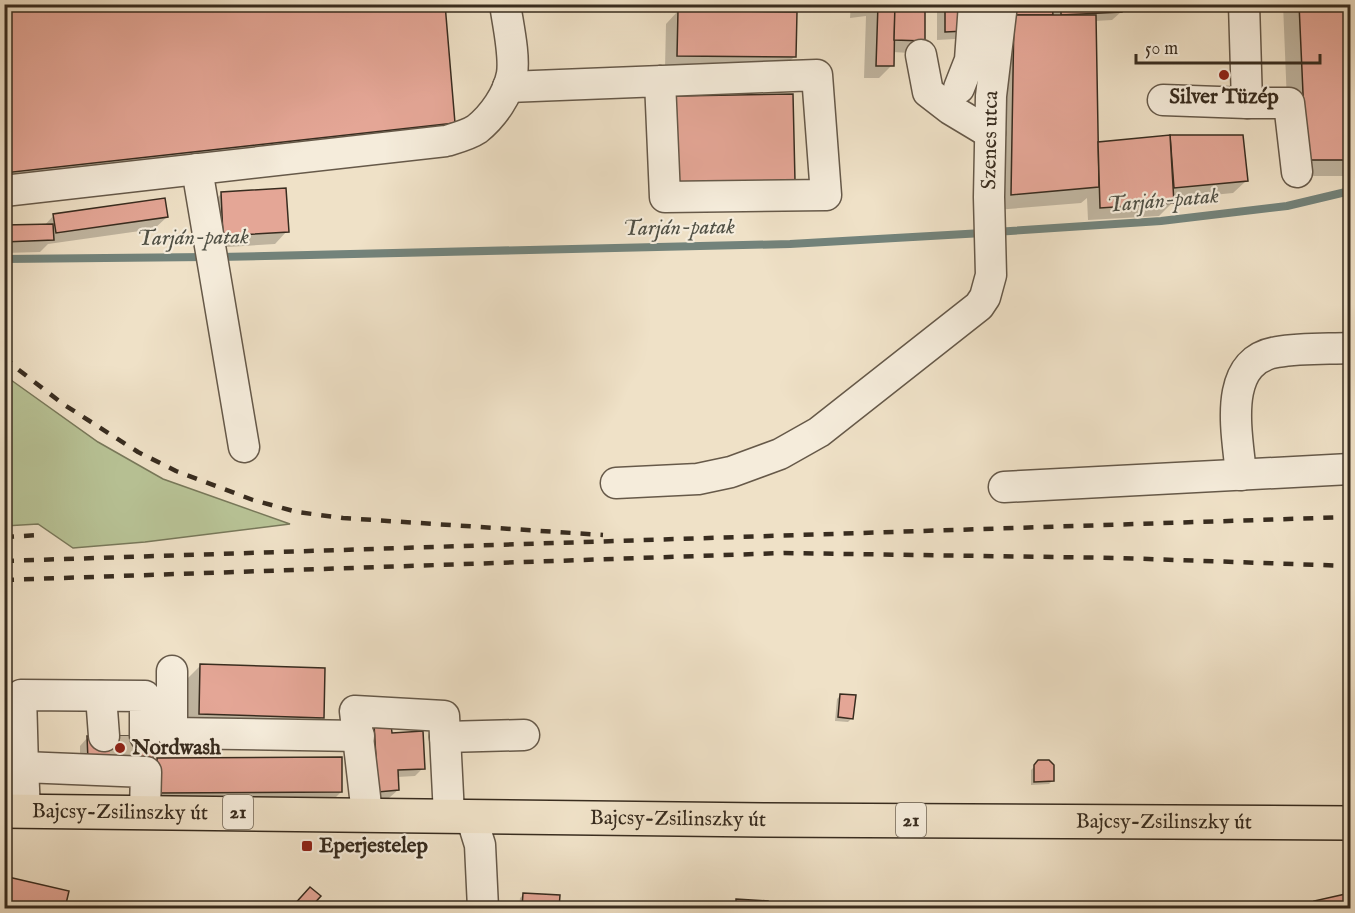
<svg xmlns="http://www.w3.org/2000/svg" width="1355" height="913" font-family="'IM FELL English',serif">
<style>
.green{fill:#b8c396;stroke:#78785a;stroke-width:1.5}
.shadow{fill:#0003}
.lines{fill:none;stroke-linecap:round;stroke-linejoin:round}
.stream{stroke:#73837b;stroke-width:8}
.building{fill:#e4a696;stroke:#382c1f;stroke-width:1.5}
.minor-tunnel{stroke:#cabda5;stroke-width:30;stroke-dasharray:30 15;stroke-linecap:butt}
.minor-casing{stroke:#665949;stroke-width:33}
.major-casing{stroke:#382c1f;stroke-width:36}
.minor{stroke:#f5ecdb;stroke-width:30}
.major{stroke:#efe1c7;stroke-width:33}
.rail{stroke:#382c1f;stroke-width:4.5;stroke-dasharray:10 10;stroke-linecap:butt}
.poi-dot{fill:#8f2418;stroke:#f5ecdb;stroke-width:2}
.labels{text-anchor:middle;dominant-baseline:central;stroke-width:4.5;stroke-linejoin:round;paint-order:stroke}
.shield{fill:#f5ecdb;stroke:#716657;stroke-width:1.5}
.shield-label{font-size:20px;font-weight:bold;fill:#382c1f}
.poi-label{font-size:21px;font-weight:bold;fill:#382c1f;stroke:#f5ecdb;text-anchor:start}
.street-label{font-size:21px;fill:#382c1f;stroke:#f5ecdb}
.water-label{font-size:22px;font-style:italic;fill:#505045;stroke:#f5ecdb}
</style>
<rect width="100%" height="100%" fill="#efe1c7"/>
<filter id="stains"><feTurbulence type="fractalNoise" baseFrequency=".00333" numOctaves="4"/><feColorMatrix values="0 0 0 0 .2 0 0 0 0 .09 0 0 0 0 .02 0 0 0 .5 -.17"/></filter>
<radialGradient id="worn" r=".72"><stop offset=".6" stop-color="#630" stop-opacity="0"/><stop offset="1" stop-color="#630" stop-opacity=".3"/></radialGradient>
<polygon class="green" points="4,375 98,442 163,479 290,524 145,542 73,548 38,524 5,526"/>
<g class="shadow">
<polygon points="4,4 453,123 441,135 4,184"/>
<polygon points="851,4 924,4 924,40 911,53 892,52 892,65 879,78 864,78 866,16 850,18"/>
<polygon points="937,4 964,4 963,30 955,39 937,40"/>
<polygon points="1004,4 1120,4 1121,12 1112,20 1095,21 1097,144 1170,136 1242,137 1246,181 1233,193 1172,199 1172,203 1159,216 1088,220 1087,198 1081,203 995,210"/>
<polygon points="1283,4 1350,4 1350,176 1290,176"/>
<polygon points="678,11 794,57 782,69 665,68 666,24"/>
<polygon points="221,194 287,231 275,244 211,248 209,207"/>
<polygon points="54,215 167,217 154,229 48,244 40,252 4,253 5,226 44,226"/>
<polygon points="200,666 322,717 310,730 187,726 188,678"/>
<polygon points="841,695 852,718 848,722 835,721 837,699"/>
<polygon points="375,726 390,734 423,768 415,776 397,777 398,790 389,798 370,799 366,734"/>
<polygon points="88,737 151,738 80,768 80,746"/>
<polygon points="158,760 341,792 328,805 146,805 145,772"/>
<polygon points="1039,762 1053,780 1049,784 1031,785 1031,770"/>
<polygon points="4,877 67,893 63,908 4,908"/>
<polygon points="524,894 558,896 558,908 519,908 520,898"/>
<polygon points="1350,895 1350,908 1309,908 1315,903"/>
<polygon points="737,900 766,902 766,908 729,908"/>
<polygon points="942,906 943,908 896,908"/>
</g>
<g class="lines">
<g class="stream">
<polyline points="995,232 1161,221 1287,206 1350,191"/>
<polyline points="219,257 790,244 983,233"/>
<polyline points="4,259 207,257"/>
</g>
</g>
<g class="building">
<polygon points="4,4 445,4 455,123 4,173"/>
<polygon points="878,4 895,4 894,66 876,66"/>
<polygon points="895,4 925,4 925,41 894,40"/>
<polygon points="945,4 965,4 965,31 945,32"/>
<polygon points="1015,4 1052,4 1053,15 1014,15"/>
<polygon points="1061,4 1122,4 1122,12 1061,15"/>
<polygon points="1299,4 1350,4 1350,160 1306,160"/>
<polygon points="678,10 797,12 796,57 677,56"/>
<polygon points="1014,15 1096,15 1099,187 1011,195"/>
<polygon points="793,94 795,181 678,182 676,96"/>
<polygon points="1170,135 1243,135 1248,181 1174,188"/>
<polygon points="1170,135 1174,203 1100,208 1098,142"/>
<polygon points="286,188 289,232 223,236 221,192"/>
<polygon points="165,198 168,217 56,233 53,214"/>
<polygon points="53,224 54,240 4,242 4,225"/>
<polygon points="200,664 325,668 324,718 199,714"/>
<polygon points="840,694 856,695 853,719 838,717"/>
<polygon points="374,724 391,724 392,733 423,731 425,769 398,770 399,790 378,792"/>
<polygon points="87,736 153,736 153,760 88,760"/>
<rect x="4" y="744" width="3" height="43"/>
<polygon points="342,757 342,792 158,793 157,758"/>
<polygon points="1038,760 1049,760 1054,765 1054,781 1034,782 1034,765"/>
<polygon points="4,876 69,891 65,908 4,908"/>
<polygon points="310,887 321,896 310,908 293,908 292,907"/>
<polygon points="523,893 560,895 559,908 522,908"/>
<polygon points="1350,893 1350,908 1316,908 1314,901"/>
<polygon points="736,899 768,901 767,908 736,908"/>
<polygon points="944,905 944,908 871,908"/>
</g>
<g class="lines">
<polyline class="minor-tunnel" points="125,736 125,761"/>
<defs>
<g id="minor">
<polyline points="1244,4 1247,103 1289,103 1297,172"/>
<polyline points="921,55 928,92 950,109 990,133"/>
<polyline points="508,87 817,75 826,195 665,197 660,81"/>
<polyline points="959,88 970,60 974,4"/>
<polyline points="1163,100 1247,103"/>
<polyline points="197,169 244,447"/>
<path d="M4 191 446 141C456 138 468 135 477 129 493 116 508 95 512 74 515 55 508 25 505 4"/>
<path d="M1241 475C1238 436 1220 361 1277 352 1301 348 1326 349 1350 348"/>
<path id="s1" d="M616 483 698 479 731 472 780 454 819 432 979 306 985 297 991 275 989 197 991 96 1002 4"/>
<polyline points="1004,487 1350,469"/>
<polyline points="172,671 172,733 359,736"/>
<polyline points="101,696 104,736"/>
<polyline points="445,737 524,735"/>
<polyline points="23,767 21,695 145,696 145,736"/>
<polyline points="25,811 23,767 146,772 145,811"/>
<polyline points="367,814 355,711 444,716 449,815"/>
<polyline points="471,816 480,845 483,908"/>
</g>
<g id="major">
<path id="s2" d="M4 811 766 820 1350 823"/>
</g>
</defs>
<use href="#minor" class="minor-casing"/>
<use href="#major" class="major-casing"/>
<use href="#minor" class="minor"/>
<use href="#major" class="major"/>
<g class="rail">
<polyline points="4,356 15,367 63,404 138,452 176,471 253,500 297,512 343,518 603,535"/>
<polyline points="4,537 40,535"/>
<polyline points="4,561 1350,517"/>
<polyline points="4,580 784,553 1119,558 1350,566"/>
</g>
</g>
<g class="poi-dot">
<circle cx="1224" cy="75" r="6"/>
<circle cx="120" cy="748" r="6"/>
<rect x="301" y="840" width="12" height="12" rx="3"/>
</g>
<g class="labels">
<g class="shield">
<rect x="223" y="795" width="30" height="34" rx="4.5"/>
<rect x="896" y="803" width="30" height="34" rx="4.5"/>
</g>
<g class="shield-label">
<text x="238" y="812">21</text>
<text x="911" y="820">21</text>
</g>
<g class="poi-label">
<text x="1224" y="97" text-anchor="middle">Silver Tüzép</text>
<text x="132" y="748">Nordwash</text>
<text x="319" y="846">Eperjestelep</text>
</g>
<g class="street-label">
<text stroke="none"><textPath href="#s1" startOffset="585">Szenes utca</textPath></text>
<text stroke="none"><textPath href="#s2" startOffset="116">Bajcsy-Zsilinszky út</textPath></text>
<text stroke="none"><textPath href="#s2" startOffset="674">Bajcsy-Zsilinszky út</textPath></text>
<text stroke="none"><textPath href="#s2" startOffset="1160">Bajcsy-Zsilinszky út</textPath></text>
</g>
<g class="water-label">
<text transform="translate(1163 201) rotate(-5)">Tarján-patak</text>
<text transform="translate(679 228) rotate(-1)">Tarján-patak</text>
<text transform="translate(193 238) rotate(-1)">Tarján-patak</text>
</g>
</g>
<rect width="1355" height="913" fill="none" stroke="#efe1c7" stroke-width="24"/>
<rect x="6" y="6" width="1343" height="901" fill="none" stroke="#382c1f" stroke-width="3"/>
<rect x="12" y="12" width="1331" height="889" fill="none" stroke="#382c1f" stroke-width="1.5"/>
<path d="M1136 54v9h184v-9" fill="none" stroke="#382c1f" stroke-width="3"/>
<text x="1145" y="54" font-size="18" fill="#382c1f" stroke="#f5ecdb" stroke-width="4.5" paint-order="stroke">50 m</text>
<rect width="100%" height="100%" filter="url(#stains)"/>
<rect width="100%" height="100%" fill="url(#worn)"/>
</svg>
